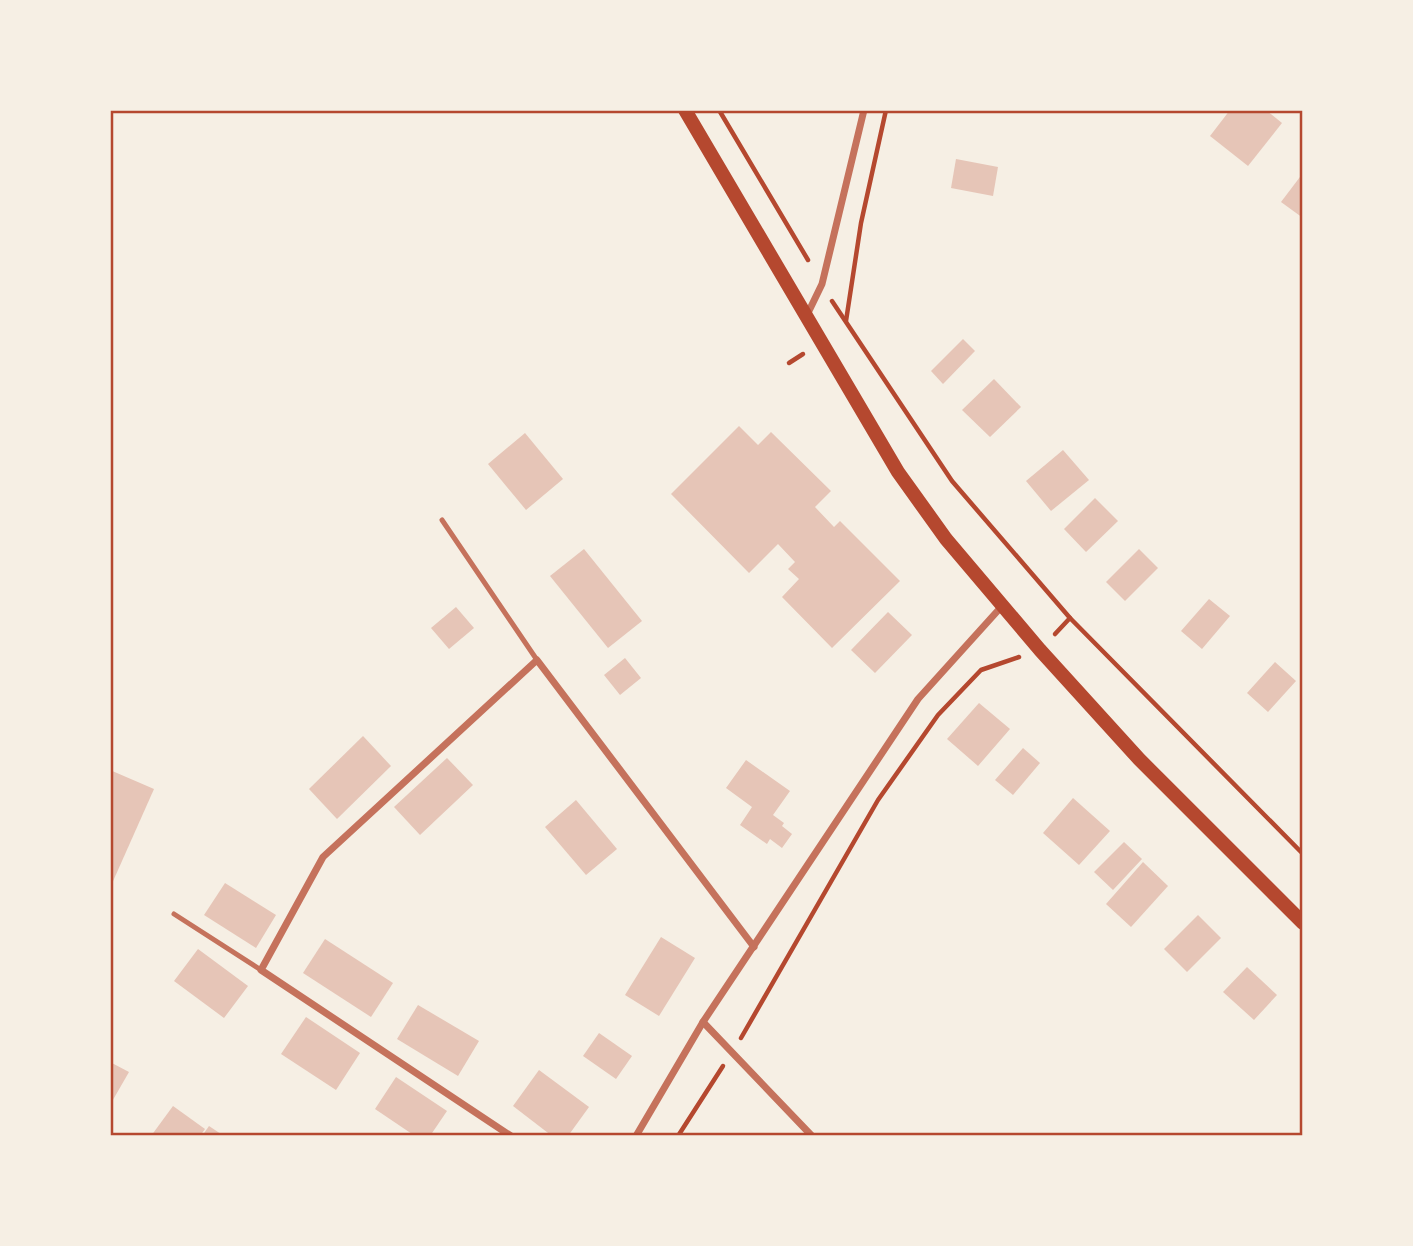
<svg xmlns="http://www.w3.org/2000/svg" width="1413" height="1246" font-family="'Noto Sans',sans-serif">
<style>
.building{fill:#e6c5b7}
.lines{fill:none;stroke-linecap:round;stroke-linejoin:round}
.path{stroke:#b5482f;stroke-width:4.5}
.service{stroke:#c5725c;stroke-width:5}
.minor{stroke:#c5725c;stroke-width:7}
.secondary{stroke:#b5482f;stroke-width:14}
.neatline{fill:none;stroke:#b5482f;stroke-width:2.5}
</style>
<rect width="100%" height="100%" fill="#f6efe4"/>
<g class="building">
<polygon points="1230,110 1266,110 1282,123 1248,166 1210,136"/>
<polygon points="956,159 998,167 993,196 951,188"/>
<polygon points="1303,173 1303,218 1281,202"/>
<polygon points="963,339 975,351 943,384 931,371"/>
<polygon points="994,379 1021,407 990,437 962,410"/>
<polygon points="739,426 758,445 771,432 831,491 815,507 834,527 840,521 900,581 832,648 782,597 799,579 788,569 795,562 778,544 749,573 671,494"/>
<polygon points="525,433 563,479 526,510 488,464"/>
<polygon points="1063,450 1089,480 1051,511 1026,481"/>
<polygon points="1095,498 1118,521 1086,552 1064,529"/>
<polygon points="584,549 642,621 608,648 550,576"/>
<polygon points="1139,549 1158,568 1125,601 1106,582"/>
<polygon points="1209,599 1230,616 1202,649 1181,631"/>
<polygon points="456,607 474,628 449,649 431,628"/>
<polygon points="888,612 912,635 875,673 851,650"/>
<polygon points="625,658 641,678 620,695 604,675"/>
<polygon points="1275,662 1296,681 1268,712 1247,693"/>
<polygon points="979,703 1010,729 978,766 947,739"/>
<polygon points="363,736 391,766 337,819 309,789"/>
<polygon points="1023,748 1040,763 1013,795 995,780"/>
<polygon points="447,758 473,785 420,835 394,807"/>
<polygon points="746,760 790,791 773,815 784,823 782,826 792,834 782,848 770,839 767,844 740,825 752,807 726,788"/>
<polygon points="110,770 154,789 110,888"/>
<polygon points="1073,798 1110,831 1079,865 1043,833"/>
<polygon points="576,800 617,849 586,875 545,827"/>
<polygon points="1124,842 1142,859 1113,890 1094,872"/>
<polygon points="1143,862 1168,886 1131,927 1106,904"/>
<polygon points="225,883 276,915 256,948 204,915"/>
<polygon points="1198,915 1221,938 1187,972 1164,949"/>
<polygon points="661,937 695,958 659,1016 625,995"/>
<polygon points="325,939 393,983 371,1017 303,973"/>
<polygon points="198,949 248,986 224,1018 174,981"/>
<polygon points="1247,967 1277,995 1254,1020 1223,992"/>
<polygon points="418,1005 479,1041 458,1076 397,1039"/>
<polygon points="306,1017 360,1053 336,1090 281,1054"/>
<polygon points="599,1033 632,1056 616,1079 583,1056"/>
<polygon points="110,1062 129,1072 110,1105"/>
<polygon points="539,1070 589,1107 568,1136 552,1136 513,1106"/>
<polygon points="396,1077 447,1111 430,1136 415,1136 375,1109"/>
<polygon points="173,1106 205,1129 200,1136 151,1136"/>
<polygon points="209,1126 224,1136 202,1136"/>
</g>
<g class="lines">
<g class="path">
<polyline points="719,110 808,260"/>
<polyline points="832,301 952,481 1070,618 1303,854"/>
<polyline points="846,321 861,223 886,110"/>
<polyline points="789,363 803,354"/>
<polyline points="1055,634 1070,618"/>
<polyline points="741,1038 878,800 938,715 981,670 1019,657"/>
<polyline points="678,1136 723,1066"/>
</g>
<g class="service">
<polyline points="442,520 537,660"/>
<polyline points="174,914 261,970"/>
</g>
<g class="minor">
<polyline points="807,315 822,284 864,110"/>
<polyline points="703,1022 812,1136"/>
<polyline points="511,1136 261,970 323,857 537,660 754,947"/>
<polyline points="636,1136 703,1022 918,699 1002,606"/>
</g>
<polyline class="secondary" points="685,110 898,472 946,539 1040,650 1139,759 1303,923"/>
</g>
<rect width="1413" height="1246" fill="none" stroke="#f6efe4" stroke-width="224"/>
<rect x="112" y="112" width="1189" height="1022" class="neatline"/>
</svg>
